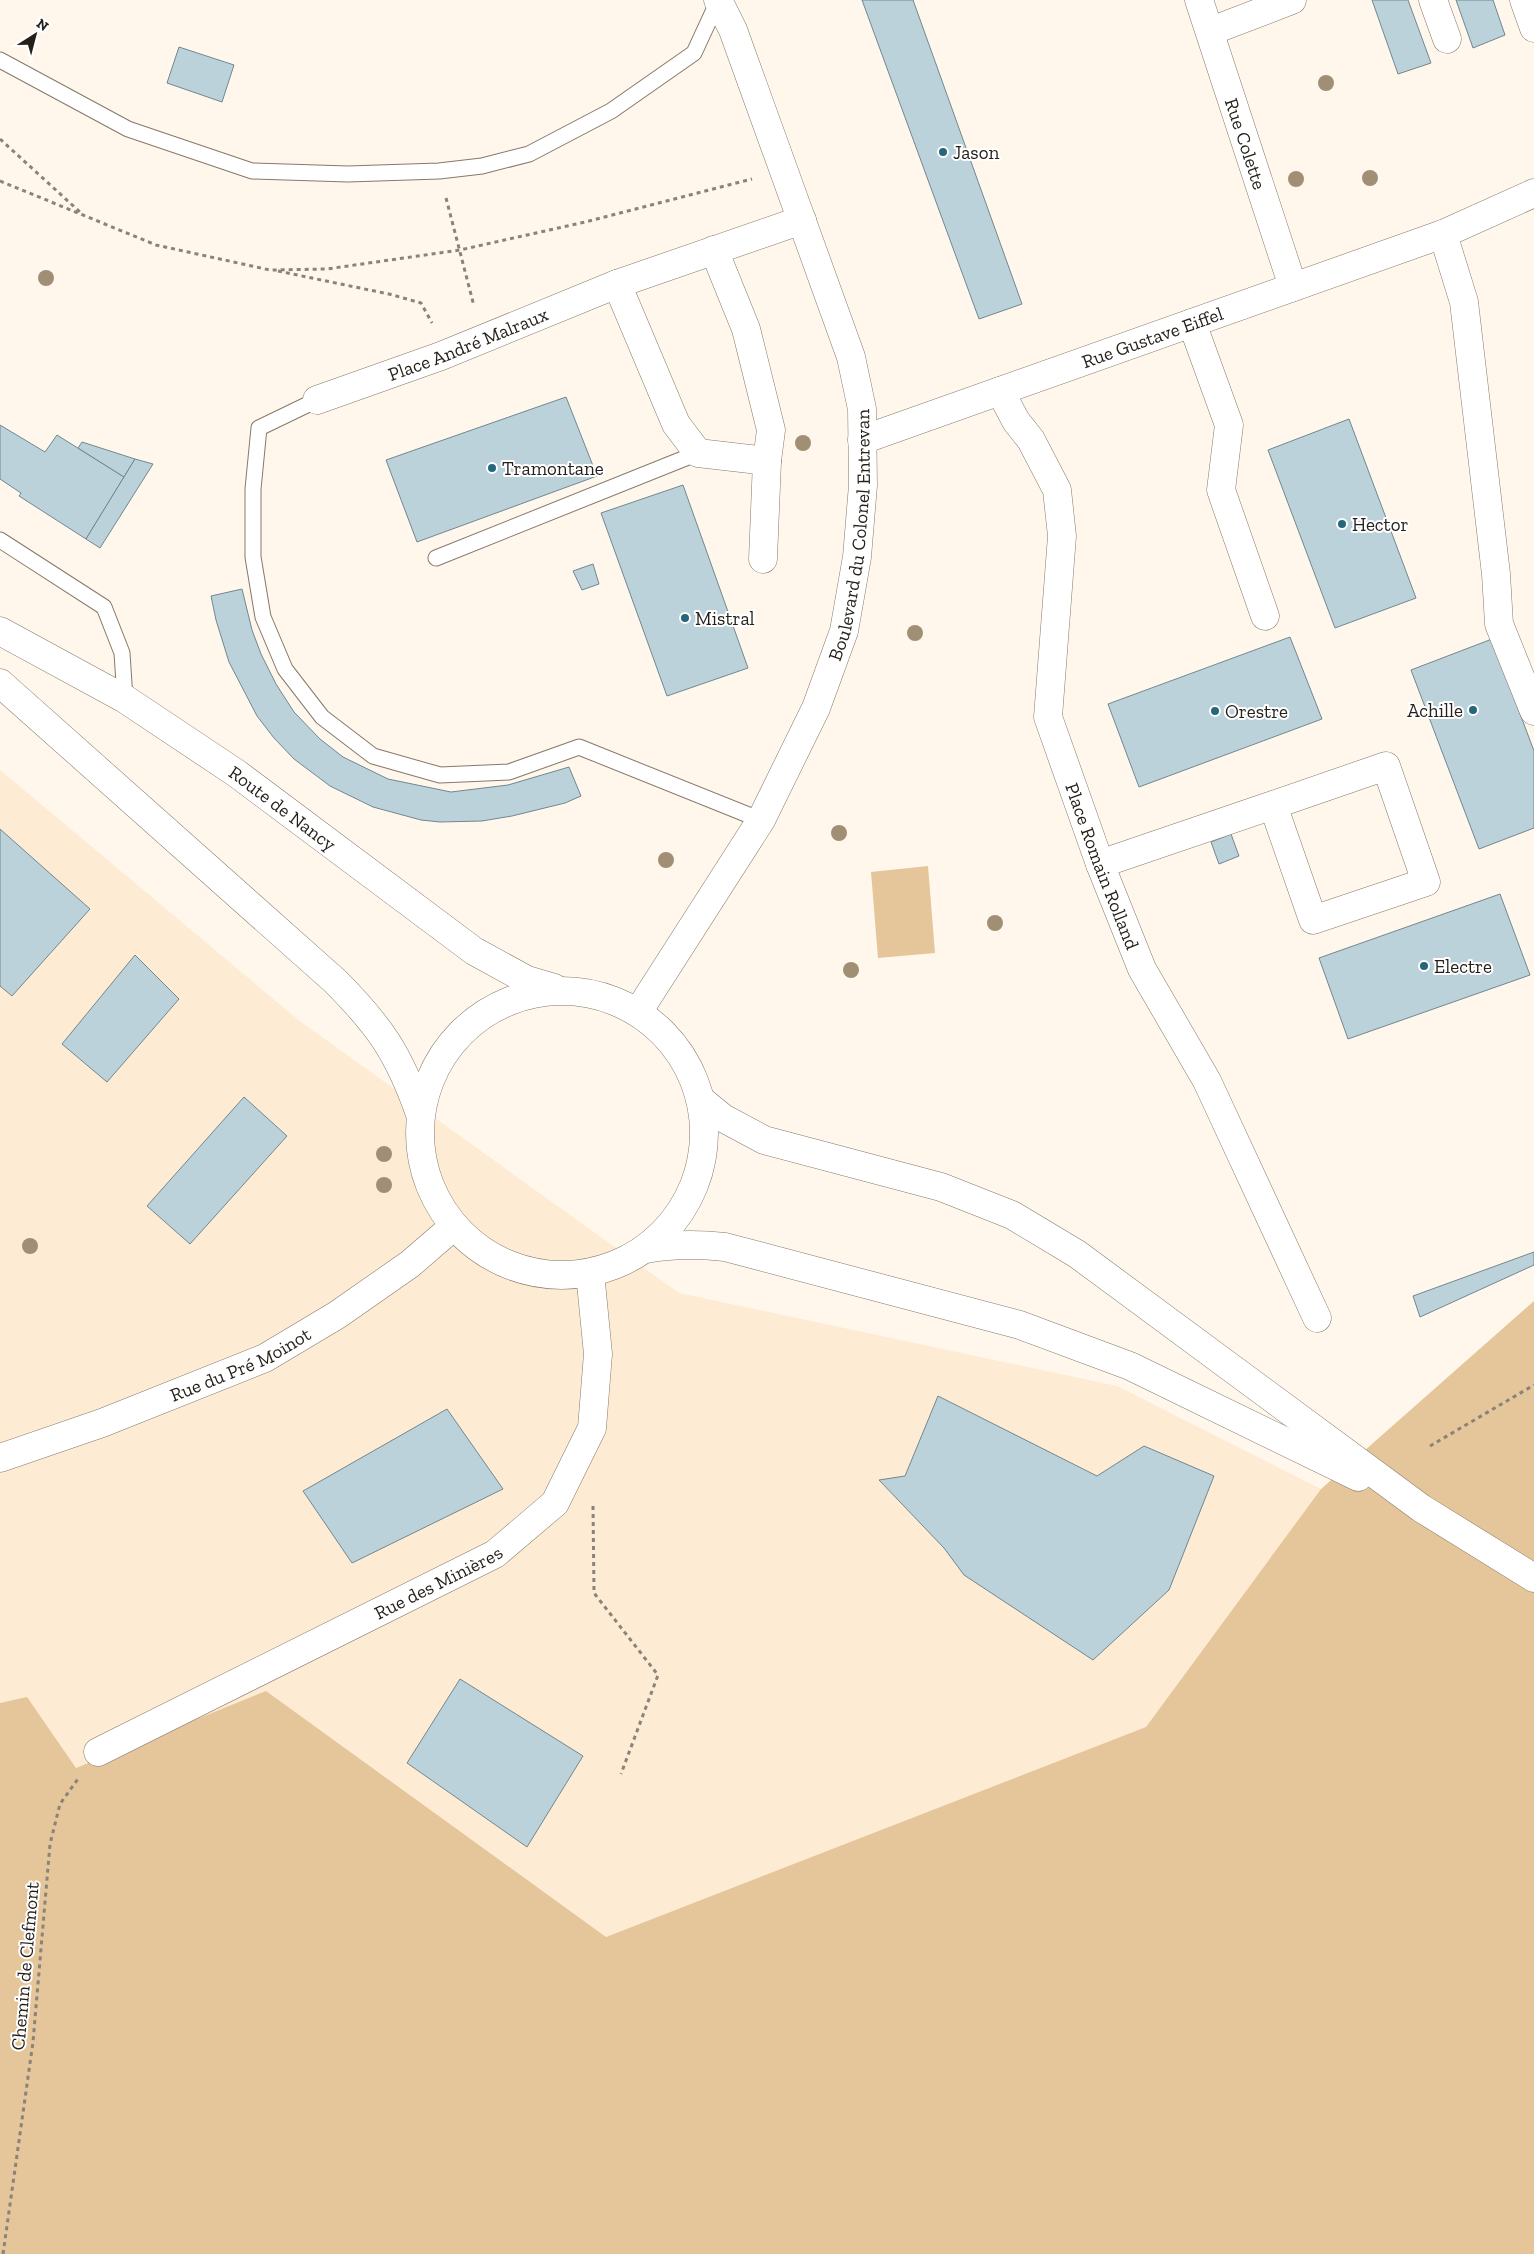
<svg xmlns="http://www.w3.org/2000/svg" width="1534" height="2254" font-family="'Zilla Slab',serif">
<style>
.built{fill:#feebd3}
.green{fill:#e5c59a}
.building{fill:#bbd2db;stroke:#71878f}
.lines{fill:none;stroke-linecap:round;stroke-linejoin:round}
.service-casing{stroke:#857969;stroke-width:17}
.minor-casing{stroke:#857969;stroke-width:29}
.tertiary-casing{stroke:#857969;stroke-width:29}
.secondary-casing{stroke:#857969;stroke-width:29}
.path{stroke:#89837a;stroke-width:3;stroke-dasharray:4 4;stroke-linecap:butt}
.service{stroke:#fff;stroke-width:15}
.minor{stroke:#fff;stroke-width:28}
.tertiary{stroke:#fff;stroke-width:28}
.secondary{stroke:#fff;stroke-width:28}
.tree{fill:#a18f75}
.poi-dot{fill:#26667b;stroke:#fff;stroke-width:2}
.labels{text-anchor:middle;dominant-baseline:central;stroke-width:4;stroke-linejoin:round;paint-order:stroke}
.street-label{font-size:19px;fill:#241f19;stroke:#fff}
.poi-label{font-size:19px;fill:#241f19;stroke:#fff;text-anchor:start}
</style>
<rect width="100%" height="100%" fill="#fff7ec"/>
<polygon class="built" points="0,770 301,1022 679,1293 1117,1386 1321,1489 1146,1727 606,1937 266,1691 76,1768 27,1698 0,1703"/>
<g class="green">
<polygon points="928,866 935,953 878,958 871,872"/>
<polygon points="1534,1301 1534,2254 0,2254 0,1703 27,1697 76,1768 266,1691 606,1937 1146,1727 1321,1489"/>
</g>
<g class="building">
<polygon points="862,0 913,0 1022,304 979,319"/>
<polygon points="1372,0 1408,0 1431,63 1398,74"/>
<polygon points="1456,0 1493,0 1505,35 1473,48"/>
<polygon points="179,47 234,65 222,102 167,83"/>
<polygon points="566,397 597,476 417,542 386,460"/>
<polygon points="1349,419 1416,598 1335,628 1268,450"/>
<polygon points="0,425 45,452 57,435 124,477 86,539 19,496 21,493 0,479"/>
<polygon points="82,442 135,459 124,477 78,448"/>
<polygon points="135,459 153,464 100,548 86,539"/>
<polygon points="683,485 748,668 667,696 601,513"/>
<polygon points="593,564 599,584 582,590 573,571"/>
<polygon points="242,589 252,630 261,654 276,684 294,712 320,739 343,757 388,779 451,792 508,785 569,767 581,796 565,803 512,816 482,821 440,822 421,820 373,807 330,786 294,759 274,738 257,716 229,662 216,620 211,596"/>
<polygon points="1290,637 1322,719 1139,787 1108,704"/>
<polygon points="1492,639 1534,751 1534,828 1479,849 1411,670"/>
<polygon points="0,829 90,909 12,996 0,986"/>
<polygon points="1231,834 1239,856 1219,864 1211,842"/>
<polygon points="1500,894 1530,975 1348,1039 1319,958"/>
<polygon points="135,955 179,999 107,1082 62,1044"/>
<polygon points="244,1097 287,1136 190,1244 147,1206"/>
<polygon points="1534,1252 1534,1265 1420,1317 1413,1296"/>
<polygon points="938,1396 1097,1476 1144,1446 1214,1476 1169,1590 1093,1660 964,1575 944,1548 879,1480 905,1476"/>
<polygon points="447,1409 503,1489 352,1563 303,1491"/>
<polygon points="460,1679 583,1756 527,1847 407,1763"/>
</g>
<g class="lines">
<defs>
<g id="service">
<polyline points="0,60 128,129 252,171 348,174 439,171 482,166 529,154 611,111 694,53 718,1"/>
<polyline points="317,400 259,428 253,489 253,557 263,617 285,669 322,717 373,756 440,775 509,772 579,747 761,820"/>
<polyline points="0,540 104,607 122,653 125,699"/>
<polyline points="436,558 698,453"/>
</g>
<g id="minor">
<path id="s1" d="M1199 0 1293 287"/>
<polyline points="1433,0 1447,39"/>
<polyline points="1524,0 1534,28"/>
<polyline points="1211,31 1292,0"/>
<polyline points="1443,234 1464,302 1496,574 1499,624 1534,711"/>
<polyline points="617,284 676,424 698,453 767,461 771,430 746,329 714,250"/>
<polyline points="1192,323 1229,425 1221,490 1265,616"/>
<path id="s2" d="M1000 391 1016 421 1031 440 1057 490 1062 536 1048 717 1100 864 1142 969 1207 1081 1317 1318"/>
<path id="s3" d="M317 400 441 356 617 284 802 220"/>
<path id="s4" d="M862 440 1443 234 1534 193"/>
<polyline points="763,559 767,461"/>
<polyline points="1100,864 1273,805 1313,920 1426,882 1386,766 1273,805"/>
<path id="s5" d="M98 1752 495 1554 555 1503 592 1428 598 1354 590 1273"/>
</g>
<g id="tertiary">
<path id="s6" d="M638 1012 761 820 816 708 844 631 857 557 863 485 862 409 851 357 733 30 718 0"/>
<path id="s7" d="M0 1458 102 1423 265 1358 337 1315 410 1264 454 1226"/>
</g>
<g id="secondary">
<path id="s8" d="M0 631 125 699 236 773 474 951 527 980 554 988"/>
<path d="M0 683 335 981C380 1026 399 1054 420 1114"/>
<circle cx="562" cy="1133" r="142"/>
<polyline points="701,1100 723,1118 764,1140 941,1187 1012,1215 1077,1254 1421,1508 1534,1578"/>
<path d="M646 1249C673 1244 698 1244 725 1247L1020 1325 1130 1366 1358 1477"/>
</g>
</defs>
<use href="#service" class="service-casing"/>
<use href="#minor" class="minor-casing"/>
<use href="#tertiary" class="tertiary-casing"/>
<use href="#secondary" class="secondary-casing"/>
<g class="path">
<polyline points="0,139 81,213"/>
<polyline points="0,181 156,245 270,270 327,269 460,250 585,222 752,179"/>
<polyline points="446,198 474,306"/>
<polyline points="278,271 389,294 421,303 432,323"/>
<polyline points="1430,1446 1534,1385"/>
<polyline points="593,1506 594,1593 658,1675 621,1774"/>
<polyline points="3,2254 33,2042 50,1844 60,1804 78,1779"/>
</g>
<use href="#service" class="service"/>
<use href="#minor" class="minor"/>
<use href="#tertiary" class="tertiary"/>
<use href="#secondary" class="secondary"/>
</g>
<g class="tree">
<circle cx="1326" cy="83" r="8"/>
<circle cx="1370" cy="178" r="8"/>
<circle cx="1296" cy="179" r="8"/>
<circle cx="46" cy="278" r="8"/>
<circle cx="803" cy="443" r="8"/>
<circle cx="915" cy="633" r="8"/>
<circle cx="839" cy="833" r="8"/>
<circle cx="666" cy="860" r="8"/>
<circle cx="995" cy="923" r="8"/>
<circle cx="851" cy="970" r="8"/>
<circle cx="384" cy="1154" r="8"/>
<circle cx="384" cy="1185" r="8"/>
<circle cx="30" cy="1246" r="8"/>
</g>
<g class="poi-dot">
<circle cx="943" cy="152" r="5"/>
<circle cx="492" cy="468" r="5"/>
<circle cx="1342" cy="524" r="5"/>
<circle cx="685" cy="618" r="5"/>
<circle cx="1473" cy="710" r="5"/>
<circle cx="1215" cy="711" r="5"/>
<circle cx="1424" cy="966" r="5"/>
</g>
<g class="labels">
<g class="street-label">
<text stroke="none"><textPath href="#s1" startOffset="151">Rue Colette</textPath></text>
<text stroke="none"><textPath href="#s4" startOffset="308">Rue Gustave Eiffel</textPath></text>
<text stroke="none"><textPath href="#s3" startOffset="161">Place André Malraux</textPath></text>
<text stroke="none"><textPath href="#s6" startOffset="531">Boulevard du Colonel Entrevan</textPath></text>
<text stroke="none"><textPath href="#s8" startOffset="334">Route de Nancy</textPath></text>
<text stroke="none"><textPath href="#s2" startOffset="501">Place Romain Rolland</textPath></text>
<text stroke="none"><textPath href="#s7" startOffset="258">Rue du Pré Moinot</textPath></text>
<text stroke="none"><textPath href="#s5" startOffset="380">Rue des Minières</textPath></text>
<text transform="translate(25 1966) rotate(-85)">Chemin de Clefmont</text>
</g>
<g class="poi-label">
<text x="953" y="152">Jason</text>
<text x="502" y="468">Tramontane</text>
<text x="1352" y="524">Hector</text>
<text x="695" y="618">Mistral</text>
<text x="1463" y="710" text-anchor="end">Achille</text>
<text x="1225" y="711">Orestre</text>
<text x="1434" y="966">Electre</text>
</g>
</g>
<g transform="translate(35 35) rotate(36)" stroke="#ffffff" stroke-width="4" paint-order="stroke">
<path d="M0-4L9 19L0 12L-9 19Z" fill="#241f19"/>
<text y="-8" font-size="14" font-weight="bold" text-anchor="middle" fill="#241f19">N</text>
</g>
</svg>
